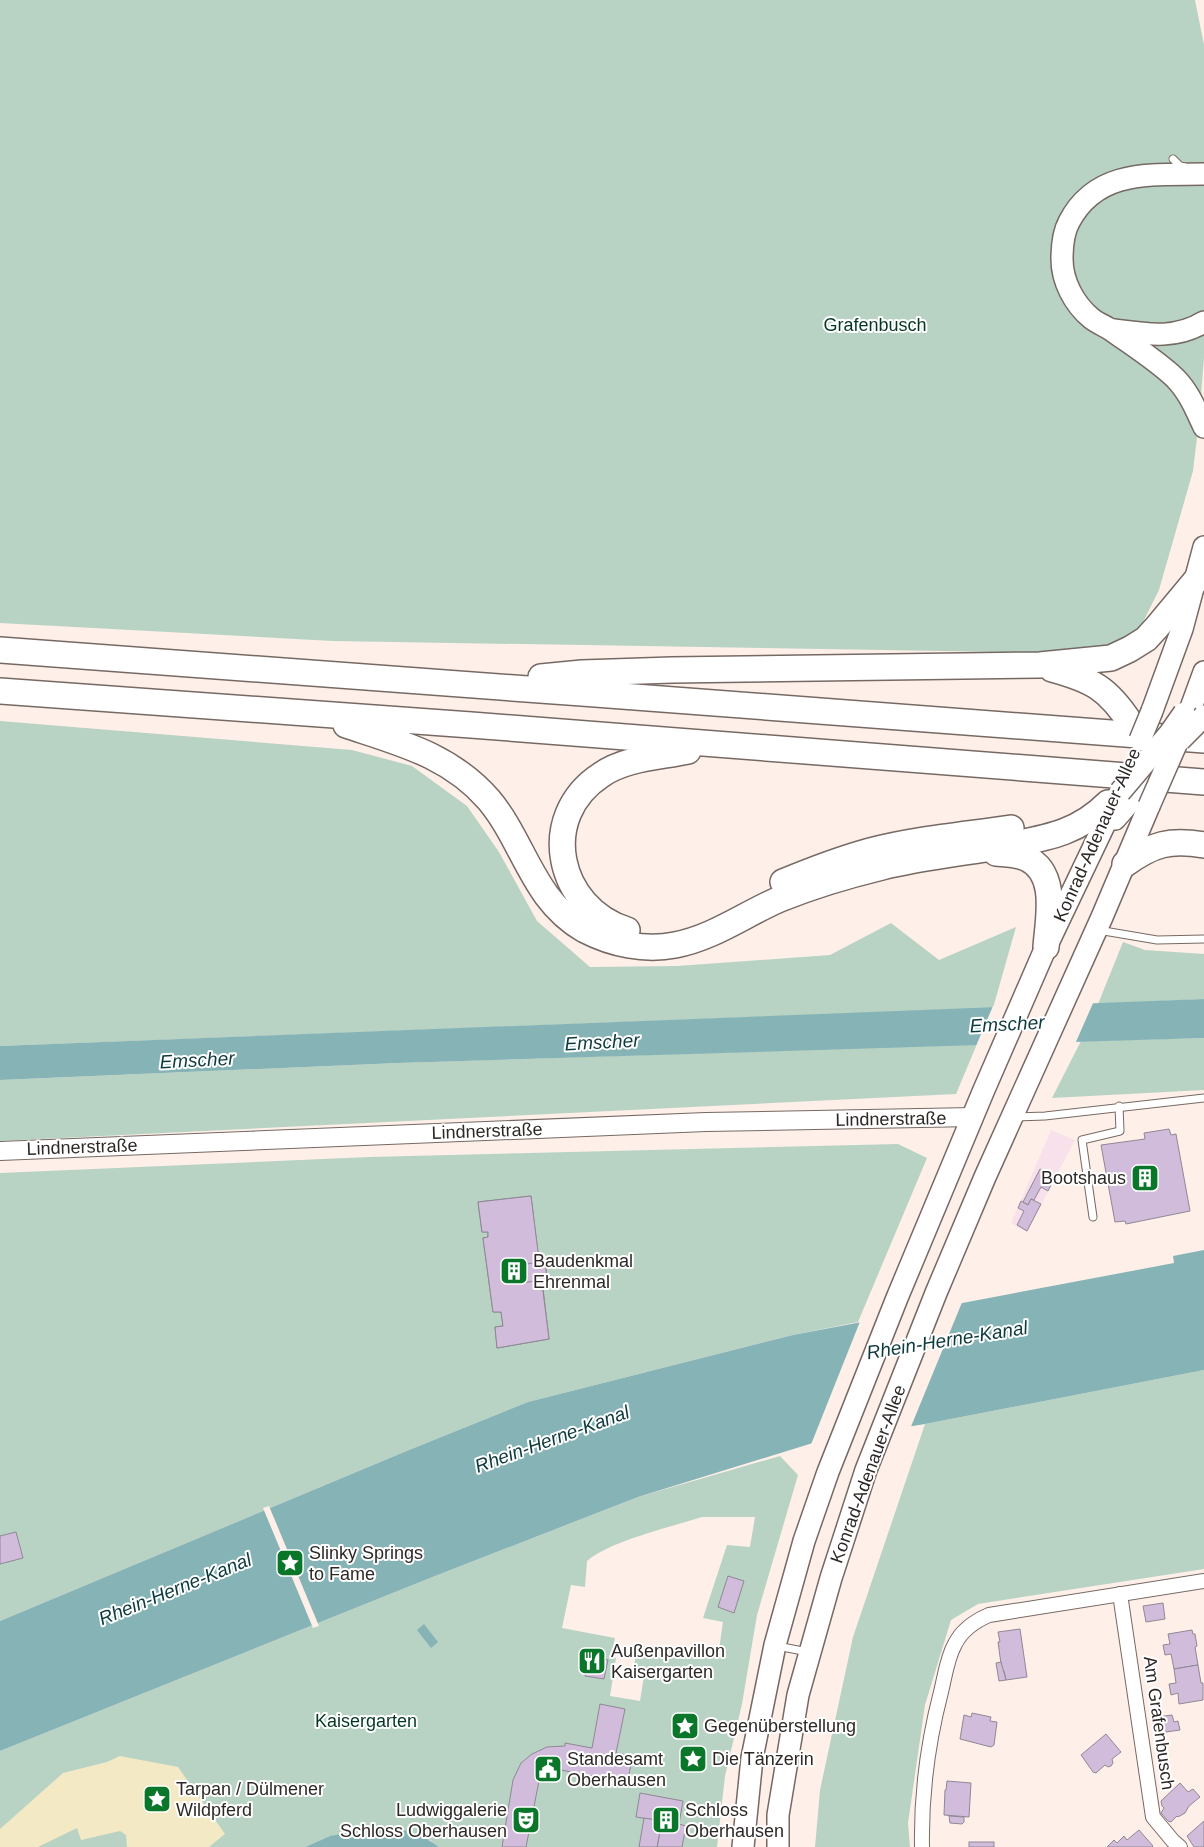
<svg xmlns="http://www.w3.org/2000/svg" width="1204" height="1847" font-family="Arial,sans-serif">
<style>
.industrial{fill:#f9e1ec}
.green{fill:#b8d3c4;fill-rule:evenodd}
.sand{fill:#f3e9c4}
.water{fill:#85b3b6}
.pier{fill:#feefe9}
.building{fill:#d1bcdc;stroke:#8f8893}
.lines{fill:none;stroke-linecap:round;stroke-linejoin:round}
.service-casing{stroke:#766964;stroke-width:9}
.minor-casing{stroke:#766964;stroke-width:16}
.tertiary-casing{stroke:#766964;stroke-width:20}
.primary-casing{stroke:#766964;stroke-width:24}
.motorway-casing{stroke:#766964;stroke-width:28}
.service{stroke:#fff;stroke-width:7}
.minor{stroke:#fff;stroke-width:14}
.tertiary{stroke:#fff;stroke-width:18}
.primary{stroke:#fff;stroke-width:21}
.motorway{stroke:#fff;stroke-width:25}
.primary-bridge-casing{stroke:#766964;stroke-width:24;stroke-linecap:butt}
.primary-bridge{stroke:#fff;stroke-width:21}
.labels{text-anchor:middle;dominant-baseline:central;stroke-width:4;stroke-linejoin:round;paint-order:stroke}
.park-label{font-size:18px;fill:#043723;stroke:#fff}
.street-label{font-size:18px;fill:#2d2826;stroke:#fff}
.poi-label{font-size:18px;fill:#2d2826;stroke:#fff;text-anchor:start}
.water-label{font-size:19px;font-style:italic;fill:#0d3a3d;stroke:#fff}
</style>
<rect width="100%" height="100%" fill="#feefe9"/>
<polygon class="industrial" points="1051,1130 1075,1140 1027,1232 1011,1223"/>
<g class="green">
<polygon points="0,0 1195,0 1204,45 1204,357 1199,421 1193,471 1159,590 1135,638 1071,653 333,641 0,623"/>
<polygon points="0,721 352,750 412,766 467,806 499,852 537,921 590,967 677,966 830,955 891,923 939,960 1016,927 993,1008 0,1046"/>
<polygon points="1123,942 1145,950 1204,954 1204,999 1098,1004"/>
<polygon points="1204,1038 1204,1090 1052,1098 1081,1041"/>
<polygon points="977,1044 956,1094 0,1141 0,1080 398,1063"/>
<polygon points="898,1144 927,1158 858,1322 793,1335 528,1402 409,1450 0,1621 0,1173 369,1157"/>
<polygon points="1204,1370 1204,1569 978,1604 951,1620 925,1705 908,1823 910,1847 815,1847 820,1790 853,1637 925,1424"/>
<path d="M780 1456 798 1475 757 1615 742 1704 725 1776 717 1847H439L430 1840 330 1836 305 1847H0V1751L430 1578 638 1497ZM702 1517H755L750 1547 727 1545 703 1618 723 1622 718 1656 637 1645 633 1674 644 1676 640 1701 610 1696 616 1658 611 1657 615 1638 562 1628 571 1585 585 1587 587 1561C610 1541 671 1527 702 1517Z"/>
</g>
<polygon class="sand" points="120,1756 178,1767 225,1834 209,1847 127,1847 126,1835 120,1831 81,1840 77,1828 38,1847 0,1847 0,1829 63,1773 107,1762"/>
<g class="water">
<polygon points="1204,999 1204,1038 398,1063 0,1080 0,1046"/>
<polygon points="1204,1250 1204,1370 925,1424 816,1442 638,1497 430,1578 0,1751 0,1621 409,1450 528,1402 793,1335 1174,1263 1173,1256"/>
<polygon points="424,1624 438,1642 431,1648 417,1630"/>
<path d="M387 1826C406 1830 424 1835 439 1847H305L330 1836Z"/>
</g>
<g class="pier">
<polygon points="1094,1001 1075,1044 976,1046 993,1006"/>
<polygon points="963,1300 910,1429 810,1447 861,1319"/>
<polygon points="269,1506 319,1626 313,1628 263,1508"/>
</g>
<g class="building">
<polygon points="1169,1129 1171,1135 1176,1134 1190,1211 1126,1224 1125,1221 1115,1222 1101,1145 1145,1139 1144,1133"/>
<polygon points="1040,1169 1055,1177 1048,1191 1041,1187 1034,1200 1031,1199 1028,1205 1023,1202"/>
<polygon points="531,1196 539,1262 514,1266 516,1284 542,1280 549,1339 497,1348 495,1327 503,1326 501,1312 493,1312 483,1238 488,1237 488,1232 482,1232 478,1202"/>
<polygon points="531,1196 549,1339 497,1348 495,1327 503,1326 501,1312 493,1312 483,1238 488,1237 488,1232 482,1232 478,1202"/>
<polygon points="1031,1199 1041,1204 1027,1231 1017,1225 1024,1211 1018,1208 1021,1201 1028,1205"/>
<polygon points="539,1262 545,1262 547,1279 542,1280"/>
<polygon points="539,1262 545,1262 547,1279 516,1284 514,1266"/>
<polygon points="16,1532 23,1558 0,1564 0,1536"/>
<polygon points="728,1576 744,1581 734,1613 718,1607"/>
<polygon points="1163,1603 1165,1619 1146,1622 1143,1606"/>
<polygon points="1020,1629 1027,1677 1006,1680 1004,1671 1002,1671 998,1642 1000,1642 998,1632"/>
<polygon points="1192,1630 1193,1634 1195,1634 1197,1646 1195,1647 1198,1665 1174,1669 1171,1654 1165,1655 1163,1645 1170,1644 1168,1634"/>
<polygon points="589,1656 608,1660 604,1679 585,1676"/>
<polygon points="1001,1662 1006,1680 999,1681 996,1663"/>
<polygon points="1198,1665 1201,1683 1203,1683 1203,1700 1179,1704 1178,1693 1171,1695 1169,1684 1176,1683 1174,1669"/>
<polygon points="600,1704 625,1709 616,1753 633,1756 627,1783 561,1770 561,1769 549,1771 544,1774 539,1781 526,1847 502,1847 513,1780 521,1763 532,1754 547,1747 565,1746 565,1743 592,1748"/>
<polygon points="972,1713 991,1717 990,1721 997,1722 994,1745 991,1747 960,1739 964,1715 971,1717"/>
<polygon points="1172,1715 1174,1722 1178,1721 1180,1730 1159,1733 1157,1717"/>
<polygon points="1106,1734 1121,1752 1112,1759 1113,1763 1111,1766 1108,1767 1105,1765 1096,1773 1093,1772 1081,1755"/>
<polygon points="947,1781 971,1783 969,1817 944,1815 945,1790 946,1790"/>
<polygon points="1180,1783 1188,1792 1193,1789 1200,1797 1189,1806 1185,1813 1178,1817 1177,1816 1171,1822 1168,1821 1161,1813 1164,1808 1162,1806 1161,1801"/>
<polygon points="640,1793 683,1801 679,1824 686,1826 682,1847 657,1847 662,1821 636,1817"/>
<polygon points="949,1816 964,1817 964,1822 962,1824 950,1823"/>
<polygon points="644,1818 662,1821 657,1847 639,1847"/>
<polygon points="1204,1821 1204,1847 1194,1847 1187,1836"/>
<polygon points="1139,1830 1153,1846 1152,1847 1107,1847 1114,1840 1117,1843 1124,1836 1127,1840"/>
<rect x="969" y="1842" width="25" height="5"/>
</g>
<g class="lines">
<defs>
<g id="service">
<polyline points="1173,159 1180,166 1185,167"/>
<polyline points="1098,930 1157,940 1204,939"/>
<polyline points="1014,1117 1045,1116 1204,1098"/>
<polyline points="1093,1217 1082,1140 1120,1131 1119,1106"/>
<polyline points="777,1646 808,1652"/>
</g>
<g id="minor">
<polyline points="1120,1594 1153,1817 1173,1841 1180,1847"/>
<path d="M922 1847C921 1794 928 1742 941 1692 945 1676 947 1658 955 1644 962 1630 975 1621 989 1615L1204 1581"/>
</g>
<polyline id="tertiary" points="0,1151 706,1122 973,1117"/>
<g id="primary">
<path d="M1204 174C1153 175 1097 168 1069 222 1063 233 1062 246 1062 259 1062 281 1074 304 1091 318 1097 323 1105 326 1111 330 1132 345 1156 360 1175 378 1189 392 1196 410 1204 427"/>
<path d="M1114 330C1145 334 1175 340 1204 322"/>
<polyline points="1152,711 1182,629 1204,547"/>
<polyline points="1189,713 1204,672"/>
<polyline points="1115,819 1128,804 1141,786"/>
<polyline points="743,1847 752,1758 775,1645 804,1541 828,1472 897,1298 983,1092 1046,947 1118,796"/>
<polyline points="778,1847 778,1815 798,1695 831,1578 866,1470 936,1293 985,1177 1102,917 1149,806"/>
</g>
<g id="motorway">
<path d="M0 650C402 677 802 712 1204 740"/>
<path d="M1052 669C1092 680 1108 688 1131 724"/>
<polyline points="541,677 582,673 672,670 1040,665 1111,658 1130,649 1146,639 1157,627 1197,579"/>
<polyline points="0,691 471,725 1204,782"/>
<path d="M346 725C400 743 450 755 489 800 525 843 532 900 585 930 612 944 645 951 675 945 713 938 745 914 780 899 812 886 849 875 882 867 922 857 963 853 1004 846 1045 838 1077 834 1108 803"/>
<path d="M996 853C1006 854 1017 854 1026 858 1059 873 1048 919 1046 947"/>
<path d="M1125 864C1153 844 1170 839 1204 845"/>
<path d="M783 882C812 870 841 859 870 851 916 839 964 835 1011 828"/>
<path d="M627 930C557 908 537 817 601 775 625 758 660 757 688 751"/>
</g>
</defs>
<use href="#service" class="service-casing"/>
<use href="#minor" class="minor-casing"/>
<use href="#tertiary" class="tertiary-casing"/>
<use href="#primary" class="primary-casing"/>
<use href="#motorway" class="motorway-casing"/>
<use href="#service" class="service"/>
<use href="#minor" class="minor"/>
<use href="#tertiary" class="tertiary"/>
<use href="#primary" class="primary"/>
<use href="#motorway" class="motorway"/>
<defs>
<g id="primary-bridge">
<polyline points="1140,740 1152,711"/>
<polyline points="1180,740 1204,716"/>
<polyline points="1120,792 1170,733 1184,713"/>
<polyline points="1149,806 1185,724"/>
</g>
</defs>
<use href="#primary-bridge" class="primary-bridge-casing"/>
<use href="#primary-bridge" class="primary-bridge"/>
</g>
<defs>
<symbol id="building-square" viewBox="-11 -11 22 22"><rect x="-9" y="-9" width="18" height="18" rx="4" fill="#09762a" stroke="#fff"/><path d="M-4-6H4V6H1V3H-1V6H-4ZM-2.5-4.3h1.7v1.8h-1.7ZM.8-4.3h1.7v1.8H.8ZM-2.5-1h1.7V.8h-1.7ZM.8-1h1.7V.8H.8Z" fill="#fff"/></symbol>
<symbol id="sight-square" viewBox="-11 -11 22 22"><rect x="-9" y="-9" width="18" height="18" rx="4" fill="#09762a" stroke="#fff"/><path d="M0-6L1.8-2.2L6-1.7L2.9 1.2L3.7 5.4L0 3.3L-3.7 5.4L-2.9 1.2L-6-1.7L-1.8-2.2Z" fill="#fff"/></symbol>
<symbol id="restaurant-square" viewBox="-11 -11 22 22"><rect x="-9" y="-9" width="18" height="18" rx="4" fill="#09762a" stroke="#fff"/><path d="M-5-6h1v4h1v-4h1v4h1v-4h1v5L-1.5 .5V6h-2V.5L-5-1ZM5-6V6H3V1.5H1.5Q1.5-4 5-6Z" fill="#fff"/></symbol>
<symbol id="civic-square" viewBox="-11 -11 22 22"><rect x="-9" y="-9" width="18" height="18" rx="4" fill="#09762a" stroke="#fff"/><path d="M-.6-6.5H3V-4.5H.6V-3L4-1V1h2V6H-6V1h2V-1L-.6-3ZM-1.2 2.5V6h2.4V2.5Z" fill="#fff"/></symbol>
<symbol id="theatre-square" viewBox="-11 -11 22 22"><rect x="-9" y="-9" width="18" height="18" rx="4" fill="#09762a" stroke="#fff"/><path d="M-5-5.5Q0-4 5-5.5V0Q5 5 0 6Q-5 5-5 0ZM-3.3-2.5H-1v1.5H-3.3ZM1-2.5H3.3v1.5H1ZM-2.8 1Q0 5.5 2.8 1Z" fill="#fff"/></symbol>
</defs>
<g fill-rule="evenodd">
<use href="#building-square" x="1129" y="1162" width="32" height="32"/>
<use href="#building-square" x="498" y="1255" width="32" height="32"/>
<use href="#sight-square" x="274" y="1547" width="32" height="32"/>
<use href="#restaurant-square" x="576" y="1645" width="32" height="32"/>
<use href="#sight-square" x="669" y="1710" width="32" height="32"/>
<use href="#sight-square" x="677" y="1743" width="32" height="32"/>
<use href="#civic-square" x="532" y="1753" width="32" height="32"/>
<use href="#sight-square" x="141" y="1783" width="32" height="32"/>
<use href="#theatre-square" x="510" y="1804" width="32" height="32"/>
<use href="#building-square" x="650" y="1804" width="32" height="32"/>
</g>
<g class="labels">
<g class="park-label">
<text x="875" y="325">Grafenbusch</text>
<text x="366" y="1721">Kaisergarten</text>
</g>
<g class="street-label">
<text transform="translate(1097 835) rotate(-66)">Konrad-Adenauer-Allee</text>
<text transform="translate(891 1119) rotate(-1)">Lindnerstraße</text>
<text transform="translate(487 1131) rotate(-2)">Lindnerstraße</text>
<text transform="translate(82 1147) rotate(-2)">Lindnerstraße</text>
<text transform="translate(868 1474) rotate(-70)">Konrad-Adenauer-Allee</text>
<text transform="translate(1159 1723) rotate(82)">Am Grafenbusch</text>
</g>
<g class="poi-label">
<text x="1126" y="1178" text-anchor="end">Bootshaus</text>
<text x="533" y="1261">Baudenkmal<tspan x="533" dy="21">Ehrenmal</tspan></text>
<text x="309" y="1553">Slinky Springs<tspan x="309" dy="21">to Fame</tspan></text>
<text x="611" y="1651">Außenpavillon<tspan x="611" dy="21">Kaisergarten</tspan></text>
<text x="704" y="1726">Gegenüberstellung</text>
<text x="567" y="1759">Standesamt<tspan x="567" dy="21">Oberhausen</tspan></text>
<text x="712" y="1759">Die Tänzerin</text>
<text x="176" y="1789">Tarpan / Dülmener<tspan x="176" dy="21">Wildpferd</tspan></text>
<text x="507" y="1810" text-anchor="end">Ludwiggalerie<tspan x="507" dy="21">Schloss Oberhausen</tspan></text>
<text x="685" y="1810">Schloss<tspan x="685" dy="21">Oberhausen</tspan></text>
</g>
<g class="water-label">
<text transform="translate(1007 1024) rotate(-3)">Emscher</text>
<text transform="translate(602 1042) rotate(-3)">Emscher</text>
<text transform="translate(197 1060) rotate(-3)">Emscher</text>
<text transform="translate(947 1340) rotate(-9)">Rhein-Herne-Kanal</text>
<text transform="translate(552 1439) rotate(-20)">Rhein-Herne-Kanal</text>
<text transform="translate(175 1589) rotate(-22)">Rhein-Herne-Kanal</text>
</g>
</g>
</svg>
